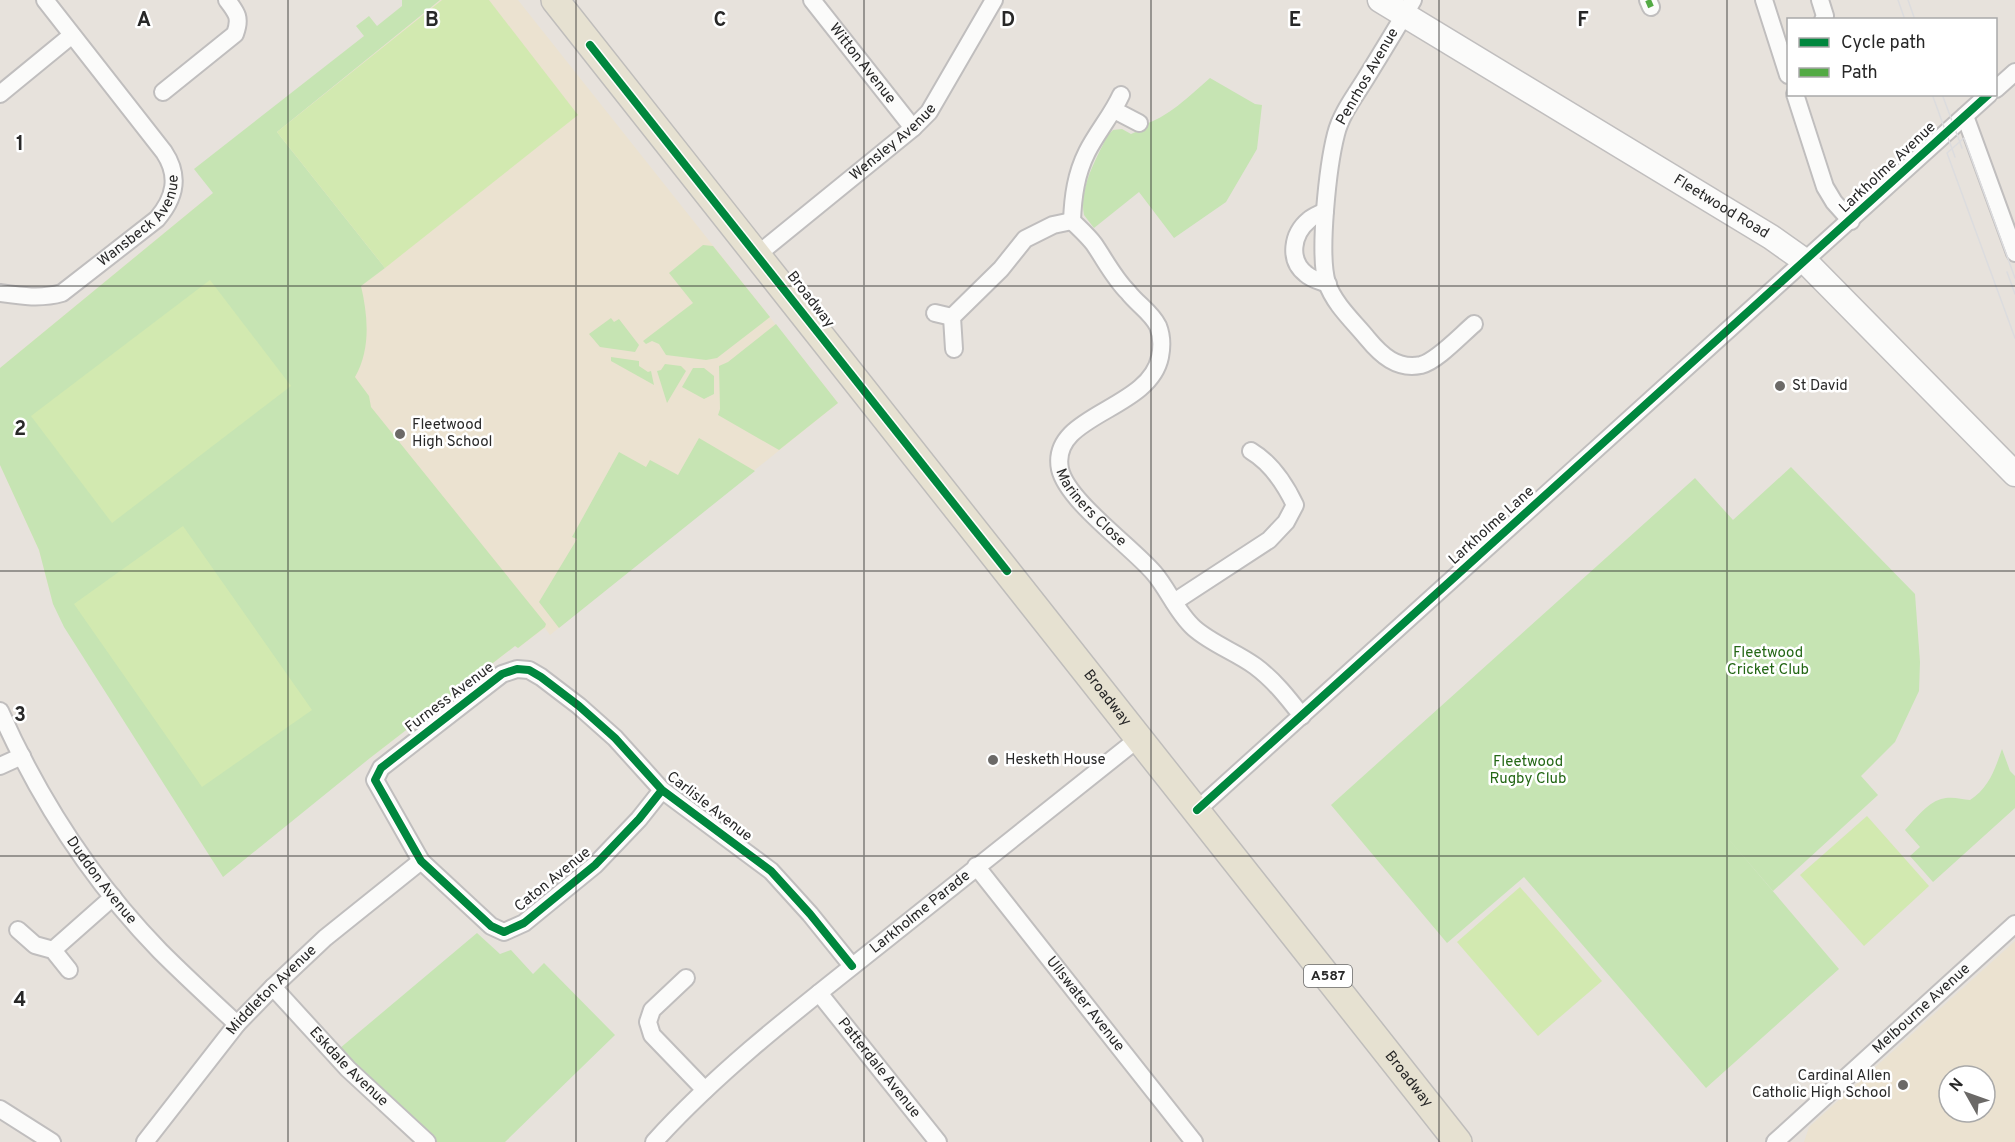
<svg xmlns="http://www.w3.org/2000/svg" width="2015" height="1142" font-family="Overpass,sans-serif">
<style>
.education{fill:#ebe2d0;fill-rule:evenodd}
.green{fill:#c6e4b3}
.pitch{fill:#d2e9b0}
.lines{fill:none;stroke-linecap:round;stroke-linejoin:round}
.street-casing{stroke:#c0bebe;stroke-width:20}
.secondary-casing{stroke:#c0bebe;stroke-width:27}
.primary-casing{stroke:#bfbdbb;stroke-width:30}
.street{stroke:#fbfbfa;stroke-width:16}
.secondary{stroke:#fbfbfa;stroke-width:24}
.primary{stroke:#e6e1d1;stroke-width:27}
.tram{stroke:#dcdcde;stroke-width:1.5}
.quiet{stroke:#53aa44;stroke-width:6;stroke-dasharray:12 6;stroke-linecap:butt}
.cycleway-casing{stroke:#fff;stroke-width:11}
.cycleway{stroke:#00873e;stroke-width:8}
.grid{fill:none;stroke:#282828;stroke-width:1.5;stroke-opacity:0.55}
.poi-dot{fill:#6b6967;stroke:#fff;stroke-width:2}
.labels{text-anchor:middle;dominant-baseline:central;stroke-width:5;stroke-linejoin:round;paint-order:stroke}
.shield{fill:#fff;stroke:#686868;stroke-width:1.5}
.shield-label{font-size:14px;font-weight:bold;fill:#282828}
.street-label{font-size:15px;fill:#282828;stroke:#fff}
.poi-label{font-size:15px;fill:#282828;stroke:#fff;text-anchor:start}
.park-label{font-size:15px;fill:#246715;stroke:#fff}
.grid-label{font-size:20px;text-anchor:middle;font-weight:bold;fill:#282828;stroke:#fff;stroke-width:5;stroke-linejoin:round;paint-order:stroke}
</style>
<rect width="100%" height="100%" fill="#e7e2dc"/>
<g class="education">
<polygon points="440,0 518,0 838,403 550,635 545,628 518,648 515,646 370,758 53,604 39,550 0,465 0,368 213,193 277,132"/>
<path d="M2015 941V1142H1804L1809 1127ZM1949 1076H1985V1112H1949Z"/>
</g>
<g class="green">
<path d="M402 0H440L277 132 385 268 361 286C368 316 371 349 355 377L369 396 371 407 546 624 545 627 518 648 515 646 370 758 223 877 64 627 53 604 39 550 0 465V368L213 193 194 169 364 36 356 26 369 16 377 26 402 6Z"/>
<path d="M1210 78 1255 104 1262 105 1257 149 1226 202 1174 238 1139 192 1094 228 1084 215C1079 187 1096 160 1107 136L1113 130 1122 129 1131 134 1138 131 1142 125C1168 118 1189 96 1210 78Z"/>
<polygon points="703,245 713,246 770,317 717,358 706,360 666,355 659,344 652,341 646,344 643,341 693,303 669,273"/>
<polygon points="611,318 614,322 619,319 639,345 635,352 600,347 589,334"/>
<polygon points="776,324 838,403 779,450 718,415 720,409 719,366 728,362"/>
<polygon points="611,357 639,361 639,366 648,372 651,371 654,385 611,361"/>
<polygon points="665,364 681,366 686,371 667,403 657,371 661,370"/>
<polygon points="693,368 704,368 714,376 714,394 704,399 682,387"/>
<polygon points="699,438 755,471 559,628 539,602 577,539 572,537 619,452 646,467 650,460 678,475"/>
<polygon points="1791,467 1915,594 1920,662 1919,691 1895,742 1861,776 1878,795 1773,891 1720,829 1839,969 1706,1088 1524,877 1447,943 1331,805 1695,478 1733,520"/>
<path d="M2002 749 2010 771 2015 776V808L1933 882 1910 856 1920 847 1905 830C1915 819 1927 803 1941 799 1951 796 1961 799 1970 800 1989 788 1995 769 2002 749Z"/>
<polygon points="477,933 500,954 511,950 533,974 544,963 615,1035 505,1142 427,1142 333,1054"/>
</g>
<g class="pitch">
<polygon points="442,0 489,0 578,115 385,268 277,132"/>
<polygon points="210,280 291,386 112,523 31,416"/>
<polygon points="183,526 312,710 202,787 74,604"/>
<polygon points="1867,816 1929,886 1864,946 1800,875"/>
<polygon points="1520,887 1602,981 1538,1036 1457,942"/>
</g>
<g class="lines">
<defs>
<g id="street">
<path id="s1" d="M812 0 913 128"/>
<path d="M1413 0C1398 26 1382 52 1366 78 1355 96 1341 114 1336 134 1328 165 1318 254 1327 283 1334 304 1354 322 1367 338 1381 355 1397 370 1421 365 1437 361 1461 335 1474 324"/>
<polyline points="1648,0 1651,7"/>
<polyline points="1764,0 1788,75"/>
<polyline points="1820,0 1825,16 1823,20"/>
<polyline points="1996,89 2015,72"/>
<path d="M163 92 235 34C241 18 237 13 227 0"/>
<polyline points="0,94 72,35"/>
<polyline points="1795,94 1825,187 1834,202 1851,221"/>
<path id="s2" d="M1121 95C1112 115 1097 132 1087 152 1076 174 1073 196 1072 221 1079 228 1088 236 1094 244 1105 260 1114 278 1128 292 1137 304 1151 312 1158 326 1162 336 1162 347 1160 357 1149 411 1049 414 1060 469 1067 501 1131 546 1154 573 1168 589 1177 613 1194 628 1212 644 1236 652 1255 666 1274 680 1288 698 1302 716"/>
<polyline points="1114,110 1139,123"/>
<polyline points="1965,116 2015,253"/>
<path d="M1325 211C1320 214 1313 216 1309 220 1292 234 1288 260 1306 274 1311 279 1320 281 1328 284"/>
<path id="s3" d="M757 255 913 128 929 112 994 0"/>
<path id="s4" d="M0 293C21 296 41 299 62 293L157 219C175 198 180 176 164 152L45 0"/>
<polyline points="935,313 952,317"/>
<polyline points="954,349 952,317 1001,269 1025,239 1053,225 1072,221"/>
<path d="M1174 602 1269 540 1286 522 1295 505C1285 484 1271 463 1251 451"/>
<path id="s5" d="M0 711C39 799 93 882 160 951 185 976 211 1000 237 1024"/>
<polyline points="0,766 22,756"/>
<polyline points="662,790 639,819 595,865 524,923 504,932 491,926 421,861 375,780 381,768 502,674 517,669 529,670 541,677 579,706 615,738 662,790 771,871 810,914 852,966"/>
<polyline points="1197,810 1989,94"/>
<path id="s6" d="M976 866 1194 1142"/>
<polyline points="18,930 35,945 53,950 69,970"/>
<polyline points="53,950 113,897"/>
<polyline points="686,978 652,1010 648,1022 652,1035 705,1090"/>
<path id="s7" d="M273 987 348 1069 427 1142"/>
<path id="s8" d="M819 993 938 1142"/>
<polyline points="0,1109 52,1142"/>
<path id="s9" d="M145 1142 237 1024 273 987 325 938 421 861"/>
<path id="s10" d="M654 1142C722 1067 804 1005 883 942 968 874 1053 806 1139 738"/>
<path id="s11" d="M1775 1142 2015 924"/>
</g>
<g id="secondary">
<path id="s12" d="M1380 0 1771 237 1805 261 2015 474"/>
</g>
<g id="primary">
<path id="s13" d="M555 0 1458 1142"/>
</g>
</defs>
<use href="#street" class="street-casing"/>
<use href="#secondary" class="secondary-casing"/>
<use href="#primary" class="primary-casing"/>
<use href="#street" class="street"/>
<use href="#secondary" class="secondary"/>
<use href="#primary" class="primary"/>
<g class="tram">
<polyline points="1898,0 1905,20"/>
<polyline points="1908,0 1915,20"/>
<polyline points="1932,94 1955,157"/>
<polyline points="1942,94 1962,148"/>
<polyline points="2007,272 2015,294"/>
<polyline points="2015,278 1964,138 1947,153 2015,338"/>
</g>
<polyline class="quiet" points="1648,0 1651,7"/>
<defs>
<g id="cycleway">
<polyline points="590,45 1007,571"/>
<polyline points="662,790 639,819 595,865 524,923 504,932 491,926 421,861 375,780 381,768 502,674 517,669 529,670 541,677 579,706 615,738 662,790 771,871 810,914 852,966"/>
<polyline points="1197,810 1989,94"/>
</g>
</defs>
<use href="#cycleway" class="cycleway-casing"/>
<use href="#cycleway" class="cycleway"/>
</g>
<path class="grid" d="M288 0V1142M576 0V1142M864 0V1142M1151 0V1142M1439 0V1142M1727 0V1142M0 286H2015M0 571H2015M0 856H2015"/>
<g class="poi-dot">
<circle cx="1780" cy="386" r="6"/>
<circle cx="400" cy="434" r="6"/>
<circle cx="993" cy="760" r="6"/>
<circle cx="1903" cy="1085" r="6"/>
</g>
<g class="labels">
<rect class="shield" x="1304" y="965" width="48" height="22" rx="4.5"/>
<g class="shield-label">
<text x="1328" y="976">A587</text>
</g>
<g class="street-label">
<text stroke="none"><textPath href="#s1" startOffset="81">Witton Avenue</textPath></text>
<text transform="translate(1368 77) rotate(-60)">Penrhos Avenue</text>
<text stroke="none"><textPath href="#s3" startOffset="177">Wensley Avenue</textPath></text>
<text transform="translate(1888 168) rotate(-43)">Larkholme Avenue</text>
<text stroke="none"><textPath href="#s12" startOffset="399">Fleetwood Road</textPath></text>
<text stroke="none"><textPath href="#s4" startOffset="171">Wansbeck Avenue</textPath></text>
<text transform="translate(810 300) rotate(52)">Broadway</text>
<text stroke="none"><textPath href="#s2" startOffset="514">Mariners Close</textPath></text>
<text transform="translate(1492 526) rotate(-42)">Larkholme Lane</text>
<text transform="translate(450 698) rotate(-37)">Furness Avenue</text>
<text stroke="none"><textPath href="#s13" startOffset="890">Broadway</textPath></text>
<text transform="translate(709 807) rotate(38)">Carlisle Avenue</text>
<text stroke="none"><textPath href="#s5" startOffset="198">Duddon Avenue</textPath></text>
<text transform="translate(553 880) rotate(-39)">Caton Avenue</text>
<text stroke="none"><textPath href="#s10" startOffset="352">Larkholme Parade</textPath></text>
<text stroke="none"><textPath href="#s9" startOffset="198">Middleton Avenue</textPath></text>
<text stroke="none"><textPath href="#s6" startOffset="176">Ullswater Avenue</textPath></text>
<text stroke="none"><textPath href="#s11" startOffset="198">Melbourne Avenue</textPath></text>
<text stroke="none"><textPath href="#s7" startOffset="110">Eskdale Avenue</textPath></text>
<text stroke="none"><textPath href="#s8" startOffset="96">Patterdale Avenue</textPath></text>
<text stroke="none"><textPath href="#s13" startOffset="1376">Broadway</textPath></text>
</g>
<g class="poi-label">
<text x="1792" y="386">St David</text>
<text x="412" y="425">Fleetwood<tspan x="412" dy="17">High School</tspan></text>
<text x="1005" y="760">Hesketh House</text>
<text x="1891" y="1076" text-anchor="end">Cardinal Allen<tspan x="1891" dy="17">Catholic High School</tspan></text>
</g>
<g class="park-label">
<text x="1768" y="653">Fleetwood<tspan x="1768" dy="17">Cricket Club</tspan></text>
<text x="1528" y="762">Fleetwood<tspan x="1528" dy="17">Rugby Club</tspan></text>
</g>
</g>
<g class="grid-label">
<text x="144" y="26">A</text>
<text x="432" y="26">B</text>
<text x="720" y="26">C</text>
<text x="1008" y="26">D</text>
<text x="1295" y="26">E</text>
<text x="1583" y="26">F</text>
<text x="20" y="150">1</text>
<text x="20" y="435">2</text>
<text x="20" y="721">3</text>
<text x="20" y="1006">4</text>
</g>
<rect x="1787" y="18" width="210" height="78" fill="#ffffff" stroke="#a9a9a9" stroke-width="1.5"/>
<rect x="1799" y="38" width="30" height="9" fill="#00873e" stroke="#a9a9a9" stroke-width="1.5"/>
<text x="1841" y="48" font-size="18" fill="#282828">Cycle path</text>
<rect x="1799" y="68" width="30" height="9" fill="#53aa44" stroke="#a9a9a9" stroke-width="1.5"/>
<text x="1841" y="78" font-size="18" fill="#282828">Path</text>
<g transform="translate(1967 1094) rotate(310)"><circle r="28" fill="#ffffff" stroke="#a9a9a9" stroke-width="1.5"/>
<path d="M0-4.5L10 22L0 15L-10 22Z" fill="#6b6967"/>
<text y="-9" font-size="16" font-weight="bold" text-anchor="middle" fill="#282828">N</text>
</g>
</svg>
